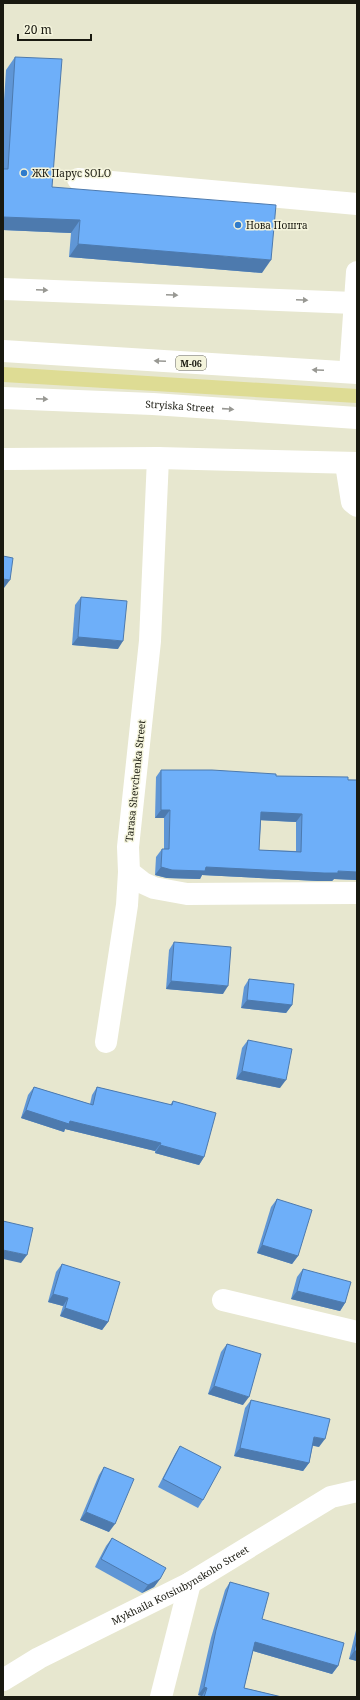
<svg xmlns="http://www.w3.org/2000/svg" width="360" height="1700" font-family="'Noto Serif',serif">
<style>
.green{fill:#dedc94}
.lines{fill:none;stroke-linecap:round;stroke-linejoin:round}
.minor{stroke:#fff;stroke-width:22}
.highway{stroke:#fff;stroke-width:22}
.wall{fill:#5f96d6;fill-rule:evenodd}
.shaded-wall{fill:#4d7aae}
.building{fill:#6eaff9;stroke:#4d7aae;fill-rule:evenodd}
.oneway{fill:#989893}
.poi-dot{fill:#2f7bcb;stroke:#f4f4dc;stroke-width:1.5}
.labels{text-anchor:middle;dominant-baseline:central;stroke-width:3;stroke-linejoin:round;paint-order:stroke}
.shield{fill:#f4f4dc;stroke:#5b5b4d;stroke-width:1}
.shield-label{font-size:9px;font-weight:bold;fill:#191910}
.poi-label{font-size:10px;fill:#191910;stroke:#f4f4dc;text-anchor:start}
.street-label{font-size:10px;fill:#191910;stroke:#f4f4dc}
</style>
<rect width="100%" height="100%" fill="#e7e7cf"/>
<polygon class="green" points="3,367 357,389 357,403 3,382"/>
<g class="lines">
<g class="minor">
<polyline points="78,179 357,204"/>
<polyline points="3,289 354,303"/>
<polyline points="350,372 357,272"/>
<polyline points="158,458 150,641 128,847 129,872 143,883 154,888 187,894 357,893"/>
<polyline points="3,459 158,458 357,463"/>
<polyline points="346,464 352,502 357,506"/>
<polyline points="106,1042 127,905 129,872"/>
<polyline points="223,1300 357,1332"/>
<path id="s1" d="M3 1680 39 1658 190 1583 331 1497 357 1491"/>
<polyline points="161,1697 190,1583"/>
</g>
<g class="highway">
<polyline points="3,351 357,373"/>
<path id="s2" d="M3 398 153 404 357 418"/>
</g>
</g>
<g class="wall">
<polygon points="15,57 52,187 262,273 69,257 71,233 3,230 3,116 6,70"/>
<polygon points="81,597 118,649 72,645 75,605"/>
<path d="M161 770 357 780V880L334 879 332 881H318L202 875 200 879 167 878 155 875 156 857 162 849H164V818H155L156 777ZM261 820 296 822V851L259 850Z"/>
<polygon points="174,942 223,994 166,989 169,950"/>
<polygon points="249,979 292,1005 286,1013 241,1008 244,987"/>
<polygon points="248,1040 280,1088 236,1079 242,1048"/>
<polygon points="34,1087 90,1104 92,1095 97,1087 170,1105 173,1101 204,1157 199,1165 155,1153 155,1151 65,1129 64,1132 21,1118 28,1095"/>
<polygon points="277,1199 298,1256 292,1264 257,1253 271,1207"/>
<polygon points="62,1264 108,1322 102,1330 60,1316 63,1306 48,1302 56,1272"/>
<polygon points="303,1269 345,1303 340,1311 291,1299 297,1277"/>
<polygon points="227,1344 243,1405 208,1394 221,1352"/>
<polygon points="251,1400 319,1447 313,1445 309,1463 303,1471 234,1456 245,1408"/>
<polygon points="180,1446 203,1500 198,1508 158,1487 175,1454"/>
<polygon points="104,1467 109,1532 80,1520 99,1475"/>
<polygon points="112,1538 160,1579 154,1587 142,1593 95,1567 106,1546"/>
<polygon points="230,1582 262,1619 338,1666 332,1674 253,1651 244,1688 282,1697 201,1697 202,1696 198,1695 211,1638 225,1590"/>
<polygon points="357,1626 357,1661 349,1659"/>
</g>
<g class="shaded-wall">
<polygon points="3,217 80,220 71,233 3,230"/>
<polygon points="78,244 271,260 262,273 69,257"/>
<polygon points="3,579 10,580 4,588 3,587"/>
<polygon points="78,637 123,641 118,649 72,645"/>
<polygon points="161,810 170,810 164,818 155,818"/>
<polygon points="261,812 302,814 296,822 256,820"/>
<polygon points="161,867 206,867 357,872 357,880 334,879 332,881 318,881 202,875 200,879 167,878 155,875"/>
<polygon points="171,981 228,986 223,994 166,989"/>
<polygon points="247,1000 292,1005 286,1013 241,1008"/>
<polygon points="242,1071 286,1080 280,1088 236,1079"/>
<polygon points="26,1110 70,1121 161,1143 155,1151 65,1129 64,1132 21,1118"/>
<polygon points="160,1145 204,1157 199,1165 155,1153"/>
<polygon points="262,1245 298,1256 292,1264 257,1253"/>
<polygon points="3,1250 27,1255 21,1263 3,1259"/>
<polygon points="297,1291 345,1303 340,1311 291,1299"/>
<polygon points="53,1294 68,1298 63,1306 48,1302"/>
<polygon points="65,1308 108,1322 102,1330 60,1316"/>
<polygon points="214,1386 249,1397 243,1405 208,1394"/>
<polygon points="314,1437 325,1439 319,1447 309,1445"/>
<polygon points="240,1448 309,1463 303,1471 234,1456"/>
<polygon points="86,1512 115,1524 109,1532 80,1520"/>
<polygon points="160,1579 154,1587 142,1593 148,1585"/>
<polygon points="255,1642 338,1666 332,1674 250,1650"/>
<polygon points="354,1651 357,1651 357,1661 349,1659"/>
<polygon points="204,1687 207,1688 202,1696 198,1695"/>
</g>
<g class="building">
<polygon points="15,57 62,59 52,187 276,205 271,260 78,244 80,220 3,217 3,169 8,169"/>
<polygon points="3,556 13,558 10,580 3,579"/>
<polygon points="81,597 127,601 123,641 78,637"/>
<path d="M161 770H212L276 774V776L348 777V780H357V872L338 871V873H324L206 867 205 871 172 870 161 867 162 849H169L170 810H161ZM261 812 302 814 301 852 259 850Z"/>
<polygon points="174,942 231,947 228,986 171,981"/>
<polygon points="249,979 294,984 292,1005 247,1000"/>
<polygon points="248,1040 292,1049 286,1080 242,1071"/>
<polygon points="34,1087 93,1105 97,1087 172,1105 173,1101 216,1113 204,1157 160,1145 161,1143 70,1121 69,1124 26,1110"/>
<polygon points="277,1199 312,1210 298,1256 262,1245"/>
<polygon points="3,1221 33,1228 27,1255 3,1250"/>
<polygon points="62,1264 120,1282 108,1322 65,1308 68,1298 53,1294"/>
<polygon points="303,1269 351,1282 345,1303 297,1291"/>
<polygon points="227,1344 261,1354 249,1397 214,1386"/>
<polygon points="251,1400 330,1419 325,1439 314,1437 309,1463 240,1448"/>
<polygon points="180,1446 221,1467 203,1500 163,1479"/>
<polygon points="104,1467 134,1479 115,1524 86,1512"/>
<polygon points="112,1538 166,1568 160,1579 148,1585 101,1559"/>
<polygon points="230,1582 269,1593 262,1619 344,1643 338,1666 255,1642 244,1688 282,1697 204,1697 207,1688 204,1687 216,1630"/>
<polygon points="357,1639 357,1651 354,1651"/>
</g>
<defs><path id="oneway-solid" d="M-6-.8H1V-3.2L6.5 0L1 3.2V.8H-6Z"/></defs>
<g class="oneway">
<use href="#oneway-solid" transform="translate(42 290) rotate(2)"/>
<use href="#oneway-solid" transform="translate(172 295) rotate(2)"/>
<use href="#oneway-solid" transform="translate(302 300) rotate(2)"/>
<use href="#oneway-solid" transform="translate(160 361) rotate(-177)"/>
<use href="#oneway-solid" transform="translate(318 370) rotate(-177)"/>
<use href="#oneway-solid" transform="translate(42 399) rotate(2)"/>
<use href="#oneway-solid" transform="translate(228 409) rotate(4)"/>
</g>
<g class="poi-dot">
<circle cx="24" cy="173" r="4"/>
<circle cx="238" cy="225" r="4"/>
</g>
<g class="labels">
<rect class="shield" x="176" y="356" width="30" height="14" rx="3"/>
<g class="shield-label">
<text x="191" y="363">М-06</text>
</g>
<g class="poi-label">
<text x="32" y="173">ЖК Парус SOLO</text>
<text x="246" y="225">Нова Пошта</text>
</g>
<g class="street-label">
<text stroke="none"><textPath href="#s2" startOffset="177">Stryiska Street</textPath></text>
<text transform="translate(135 781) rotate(-84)">Tarasa Shevchenka Street</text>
<text stroke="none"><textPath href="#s1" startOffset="201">Mykhaila Kotsiubynskoho Street</textPath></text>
</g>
</g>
<rect width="360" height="1700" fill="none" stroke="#191910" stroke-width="8"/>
<path d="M18 34v6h73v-6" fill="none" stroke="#191910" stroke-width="2"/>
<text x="24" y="34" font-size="12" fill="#191910" stroke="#f4f4dc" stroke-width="3" paint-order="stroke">20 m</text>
</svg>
